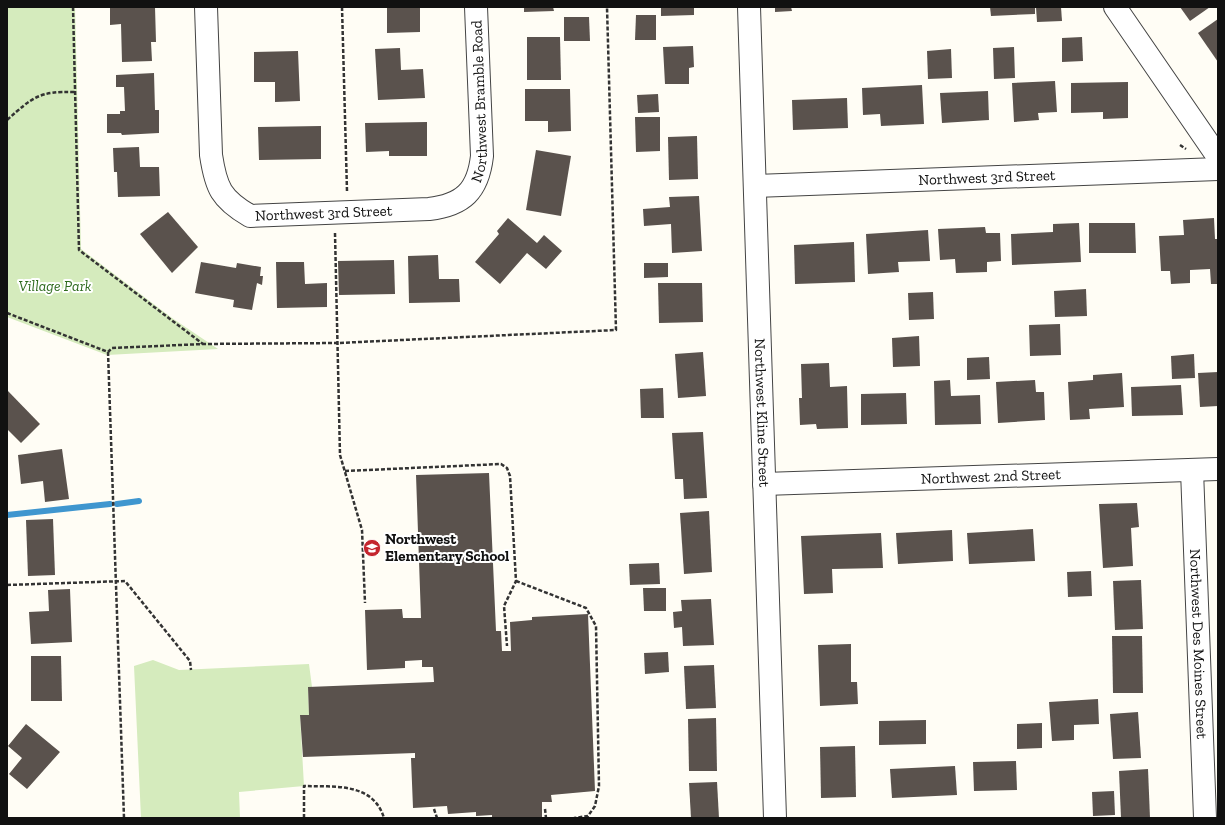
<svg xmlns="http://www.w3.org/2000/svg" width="1225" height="825" font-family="'Zilla Slab',serif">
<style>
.green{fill:#d5ebbd}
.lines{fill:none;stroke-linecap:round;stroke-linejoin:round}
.stream{stroke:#3f96cf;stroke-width:6}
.building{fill:#5a524d}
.street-casing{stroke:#444;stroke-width:24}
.path{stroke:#333;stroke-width:2.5;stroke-dasharray:4 2;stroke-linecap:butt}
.street{stroke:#fff;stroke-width:22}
.labels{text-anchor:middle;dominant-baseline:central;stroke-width:4;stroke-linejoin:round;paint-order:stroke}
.street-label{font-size:15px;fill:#111;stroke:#fff}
.park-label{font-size:15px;font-style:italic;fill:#2f6b1f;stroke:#fff}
.poi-label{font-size:15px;font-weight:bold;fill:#111;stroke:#fff;text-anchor:start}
</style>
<rect width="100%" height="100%" fill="#fffdf5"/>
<g class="green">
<polygon points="7,7 75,7 81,249 172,318 218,349 107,355 7,317"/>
<polygon points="153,660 179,670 309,664 312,687 308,688 309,715 300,715 304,786 239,792 240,818 141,818 134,666"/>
</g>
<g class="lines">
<g class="stream">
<polyline points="117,504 139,501"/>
<polyline points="7,515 110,504"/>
</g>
</g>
<g class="building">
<polygon points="110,7 155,7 156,42 151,42 152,61 122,62 121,24 110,25"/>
<polygon points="387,7 420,7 420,32 387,33"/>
<polygon points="524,7 553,7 554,11 524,12"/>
<polygon points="661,7 694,7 694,15 661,16"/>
<polygon points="775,7 791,7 792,11 775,12"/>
<polygon points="990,7 1035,7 1035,14 991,16"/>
<polygon points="1036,7 1061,7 1062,21 1037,22"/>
<polygon points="1180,7 1210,7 1190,21"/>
<polygon points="636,15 656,15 656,40 635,40"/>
<polygon points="564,17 589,17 590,41 564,41"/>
<polygon points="1218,19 1218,62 1198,33"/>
<polygon points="527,37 560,37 561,80 527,80"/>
<polygon points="1082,37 1083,61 1062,62 1062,38"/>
<polygon points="693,46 694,67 689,68 689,84 665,84 663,47"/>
<polygon points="1014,47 1015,78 994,79 993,48"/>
<polygon points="400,48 401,70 423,69 425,98 378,100 375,49"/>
<polygon points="951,49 952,78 928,79 927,51"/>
<polygon points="298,51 300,101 275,102 275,82 254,82 254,52"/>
<polygon points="154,73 155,110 159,110 159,133 122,135 121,133 107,133 107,114 120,114 120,111 125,111 124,87 116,87 116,75"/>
<polygon points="1055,81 1057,112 1038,113 1039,120 1014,122 1012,83"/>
<polygon points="1128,82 1128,118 1103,119 1103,112 1071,113 1071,83"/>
<polygon points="922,85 924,124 881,126 880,114 863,115 862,88"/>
<polygon points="525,89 570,89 571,131 548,132 548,121 525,121"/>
<polygon points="988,91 989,120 942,123 940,93"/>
<polygon points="658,94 659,112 638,113 637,95"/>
<polygon points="847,98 848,128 793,130 792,100"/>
<polygon points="635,117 660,117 660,151 636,152"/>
<polygon points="427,122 427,156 389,156 389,151 366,152 365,123"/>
<polygon points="321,126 321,159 259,160 258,127"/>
<polygon points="697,136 698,179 669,180 668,137"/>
<polygon points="139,147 140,167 159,167 160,196 118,197 117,172 114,172 113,148"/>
<polygon points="536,150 571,156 561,216 526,210"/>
<polygon points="699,196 702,251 672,253 671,224 644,226 643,209 670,207 669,197"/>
<polygon points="168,212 198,247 172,273 140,234"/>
<polygon points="508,218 537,243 544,235 562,251 546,269 527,253 500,284 475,262 499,234 497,231"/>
<polygon points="1214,218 1215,239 1218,239 1218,284 1211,284 1210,269 1190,270 1190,283 1171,284 1170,271 1161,271 1159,236 1184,235 1183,220"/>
<polygon points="1079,223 1081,262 1012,265 1011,234 1053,232 1053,224"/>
<polygon points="1089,223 1135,223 1136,253 1089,253"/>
<polygon points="985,227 986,233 1000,233 1001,261 987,262 987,272 956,273 955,259 940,260 938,229"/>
<polygon points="928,230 930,261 898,262 899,272 868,274 866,234"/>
<polygon points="854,242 855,282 795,284 794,245"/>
<polygon points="438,255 439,279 459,279 460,302 409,303 408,256"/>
<polygon points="394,260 395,294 339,295 338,261"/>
<polygon points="201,262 236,268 237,263 261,267 260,276 263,276 262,285 257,283 252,310 233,307 234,300 195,293"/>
<polygon points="276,262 304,262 305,284 327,283 327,307 277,308"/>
<polygon points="644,263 668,263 668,277 644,278"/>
<polygon points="658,283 702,283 703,322 659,323"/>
<polygon points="1086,289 1087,316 1055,317 1054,291"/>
<polygon points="933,292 934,319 909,320 908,293"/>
<polygon points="1060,324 1061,355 1030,356 1029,325"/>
<polygon points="919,336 920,366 893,367 892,338"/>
<polygon points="703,352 706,396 678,398 675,354"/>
<polygon points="1194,354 1195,378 1172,379 1171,356"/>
<polygon points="989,357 990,379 967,380 967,358"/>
<polygon points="829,363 830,387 847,386 848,428 817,429 816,424 800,425 799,398 802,398 801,364"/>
<polygon points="1218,372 1218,406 1200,407 1198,373"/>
<polygon points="1122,373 1124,407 1089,409 1090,419 1070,420 1068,382 1093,380 1093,375"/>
<polygon points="950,380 951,396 980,395 981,424 935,425 934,381"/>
<polygon points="1035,380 1036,392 1044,392 1045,420 998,423 996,382"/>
<polygon points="1181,385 1183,415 1132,416 1131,387"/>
<polygon points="663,388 664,418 641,418 640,389"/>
<polygon points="7,390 40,424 21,443 7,429"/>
<polygon points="906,393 907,424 861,425 861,394"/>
<polygon points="703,432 707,498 684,499 683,479 675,479 672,433"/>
<polygon points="62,449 69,499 45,502 43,481 21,484 18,455"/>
<polygon points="489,473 496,631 501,631 502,651 511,651 510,622 532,620 532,617 588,614 595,791 551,795 552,802 542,802 542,817 492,818 492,815 476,816 476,812 448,814 447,806 413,808 411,758 415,758 415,753 303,757 300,715 309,715 308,687 434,682 433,667 422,667 422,660 405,661 405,668 367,670 365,610 402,609 403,618 421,618 416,475"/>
<polygon points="1137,503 1139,527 1131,528 1133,566 1103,568 1099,504"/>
<polygon points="709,511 712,572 684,574 680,513"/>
<polygon points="53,519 55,575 28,576 26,520"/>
<polygon points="1033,529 1035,561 969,564 967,533"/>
<polygon points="952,530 953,561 898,564 896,533"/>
<polygon points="881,533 883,568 832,569 833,593 804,594 801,536"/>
<polygon points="659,563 660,584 630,585 629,564"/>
<polygon points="1091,571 1092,596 1068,597 1067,572"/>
<polygon points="1141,580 1143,629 1115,630 1113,581"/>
<polygon points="643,588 666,588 666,611 644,611"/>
<polygon points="70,589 72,642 31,644 29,612 49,611 48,590"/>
<polygon points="711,599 714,645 683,646 682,627 674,628 673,612 682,611 681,600"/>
<polygon points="1112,636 1142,636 1143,693 1113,693"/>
<polygon points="851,644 851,682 857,682 858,704 820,706 818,645"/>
<polygon points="668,652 669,672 645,674 644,653"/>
<polygon points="31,656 61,656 62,701 31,701"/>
<polygon points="714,665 716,708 686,709 684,666"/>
<polygon points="1098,699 1099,724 1074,725 1074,740 1052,741 1049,702"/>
<polygon points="1138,712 1141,758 1113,759 1110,714"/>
<polygon points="716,718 717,771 689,771 688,719"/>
<polygon points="926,720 926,744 879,745 879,721"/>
<polygon points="1042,723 1042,748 1017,749 1017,724"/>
<polygon points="26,724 60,752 27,789 9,774 22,758 8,746"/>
<polygon points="855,746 856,797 821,798 820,747"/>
<polygon points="1016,761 1017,790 974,791 973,762"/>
<polygon points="955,766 957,795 892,798 890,769"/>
<polygon points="1148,769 1150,818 1121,818 1119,771"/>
<polygon points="717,782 719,818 691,818 689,783"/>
<polygon points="1114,791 1115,815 1093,816 1092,792"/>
</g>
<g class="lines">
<defs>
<g id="street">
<path id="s1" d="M206 7 211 155C216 188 221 199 250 216L429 209C463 205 478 191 482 156L476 7"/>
<path id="s2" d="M749 7 775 818"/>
<polyline points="1115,7 1218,157"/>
<path id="s3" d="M755 186 1218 169"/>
<path id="s4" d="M1192 470 1205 818"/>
<path id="s5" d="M764 484 1218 469"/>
</g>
</defs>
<use href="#street" class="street-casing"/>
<g class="path">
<polyline points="73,7 79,250 203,344"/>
<polyline points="342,7 347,191"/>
<path d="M7 120C33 97 39 91 75 92"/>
<polyline points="1180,145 1186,149"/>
<polyline points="335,233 340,455 362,530 365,603"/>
<polyline points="7,313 108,352 112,348 203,344 338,343 616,330 607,7"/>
<polyline points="108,352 124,818"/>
<polyline points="345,471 501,464 507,468 510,476 516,581 504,606 507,646"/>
<polyline points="516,581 586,608 596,626 599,786 595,806 588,816 574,818"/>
<polyline points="7,585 125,581 190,661 191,670"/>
<polyline points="434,809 437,818"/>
<polyline points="545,809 546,818"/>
<path d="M304 818V786C334 787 373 782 384 818"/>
</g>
<use href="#street" class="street"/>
</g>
<defs>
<symbol id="school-disc" viewBox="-11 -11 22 22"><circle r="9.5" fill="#c4262e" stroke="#fff"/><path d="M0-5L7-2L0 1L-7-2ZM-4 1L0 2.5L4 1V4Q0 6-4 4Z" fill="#fff"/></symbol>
</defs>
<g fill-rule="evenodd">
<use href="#school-disc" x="362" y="538" width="20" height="20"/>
</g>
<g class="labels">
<g class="street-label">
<text stroke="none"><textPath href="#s1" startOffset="541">Northwest Bramble Road</textPath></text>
<text stroke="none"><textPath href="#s3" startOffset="232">Northwest 3rd Street</textPath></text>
<text stroke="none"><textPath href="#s1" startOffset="298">Northwest 3rd Street</textPath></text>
<text stroke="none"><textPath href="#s2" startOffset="406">Northwest Kline Street</textPath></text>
<text stroke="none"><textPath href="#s5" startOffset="227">Northwest 2nd Street</textPath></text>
<text stroke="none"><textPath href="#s4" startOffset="174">Northwest Des Moines Street</textPath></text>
</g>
<g class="park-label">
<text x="55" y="286">Village Park</text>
</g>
<g class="poi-label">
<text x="385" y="539">Northwest<tspan x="385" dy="17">Elementary School</tspan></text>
</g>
</g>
<rect width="1225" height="825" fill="none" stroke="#111111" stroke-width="16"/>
</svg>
